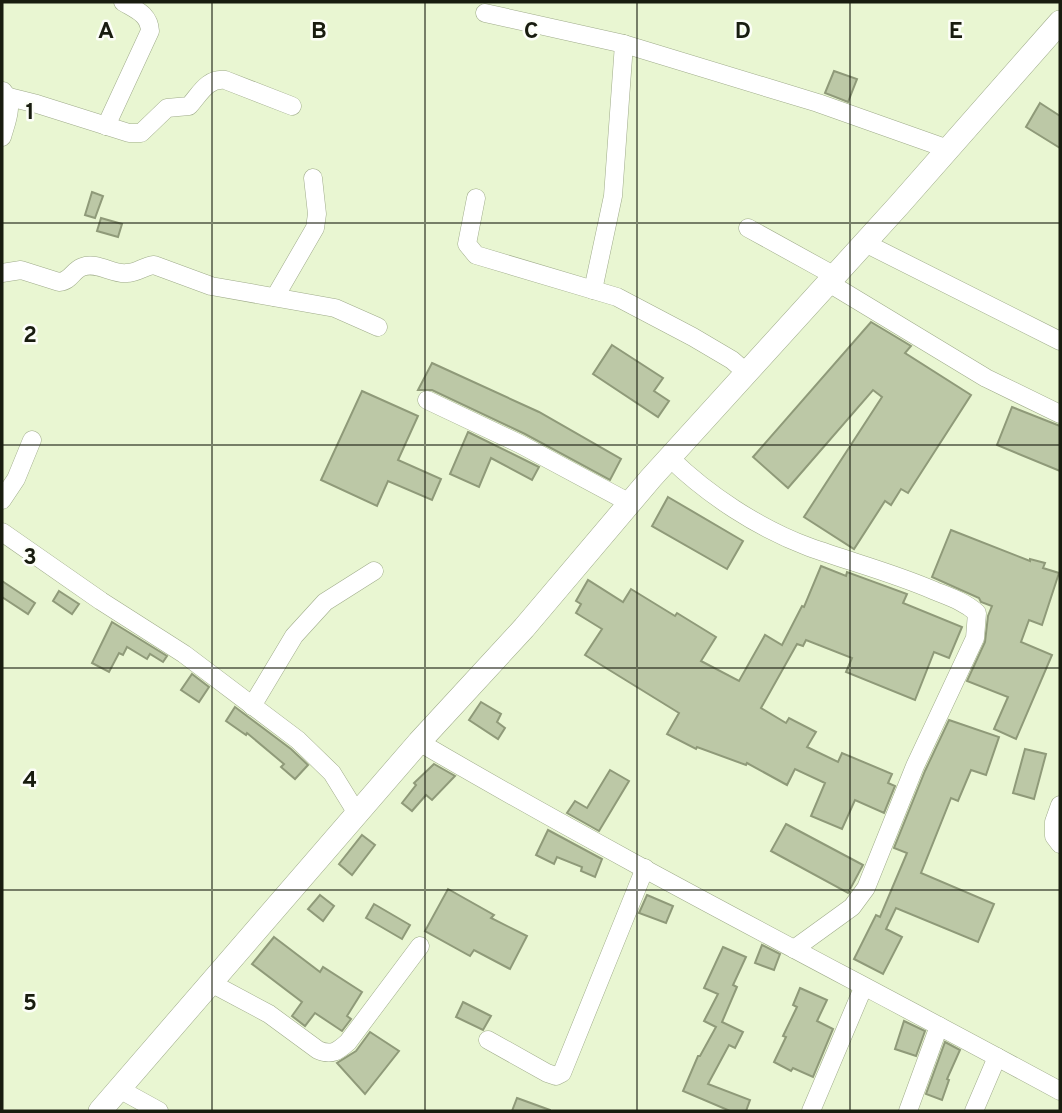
<svg xmlns="http://www.w3.org/2000/svg" width="1062" height="1113" font-family="Overpass,sans-serif">
<style>
.building{fill:#bcc8a6;stroke:#8f9a79;stroke-width:2}
.lines{fill:none;stroke-linecap:round;stroke-linejoin:round}
.minor-casing{stroke:#9fab8a;stroke-width:19}
.major-casing{stroke:#9fab8a;stroke-width:24}
.minor{stroke:#fff;stroke-width:18}
.major{stroke:#fff;stroke-width:23}
.grid{fill:none;stroke:#181c0f;stroke-width:2;stroke-opacity:0.55}
.grid-label{font-size:23px;text-anchor:middle;font-weight:bold;fill:#181c0f;stroke:#fcfef7;stroke-width:5;stroke-linejoin:round;paint-order:stroke}
</style>
<rect width="100%" height="100%" fill="#e9f6d2"/>
<g class="building">
<polygon points="834,71 857,79 848,102 825,93"/>
<polygon points="1040,103 1060,116 1060,148 1026,127"/>
<polygon points="92,192 103,196 95,218 85,215"/>
<polygon points="101,218 122,224 118,237 97,231"/>
<polygon points="871,322 911,346 905,353 971,395 908,493 901,489 891,505 885,501 854,549 804,517 882,397 873,390 788,488 753,457"/>
<polygon points="612,345 663,378 654,391 669,401 658,417 593,374"/>
<polygon points="432,363 539,412 621,459 610,480 525,434 432,390 418,390"/>
<polygon points="362,391 418,416 398,460 441,479 432,500 388,481 377,506 321,480"/>
<polygon points="1012,407 1060,426 1060,471 997,445"/>
<polygon points="468,432 539,467 532,480 491,458 479,487 450,474"/>
<polygon points="668,497 743,541 727,569 652,526"/>
<polygon points="951,530 1030,561 1030,559 1045,563 1043,568 1059,573 1042,625 1029,620 1021,642 1052,655 1016,739 994,729 1008,697 967,681 985,642 988,616 992,606 981,602 979,598 932,577"/>
<polygon points="821,566 846,576 847,572 907,594 903,603 962,627 949,658 934,652 915,700 846,672 852,658 806,640 803,646 797,644 761,708 786,723 789,718 816,732 807,747 838,762 842,753 892,774 888,783 895,786 884,813 855,800 842,829 811,816 825,783 795,769 787,785 747,763 746,765 697,747 696,749 667,734 679,713 585,655 602,629 576,613 581,604 576,601 588,580 623,602 631,589 675,616 677,613 716,637 701,661 739,681 765,635 782,645 802,606 804,607"/>
<polygon points="2,581 35,603 28,614 2,597"/>
<polygon points="59,591 79,604 72,614 53,601"/>
<polygon points="112,622 167,656 163,662 150,654 147,659 127,647 123,655 119,653 109,672 92,663"/>
<polygon points="192,674 209,687 199,702 181,690"/>
<polygon points="481,702 501,714 497,722 505,728 498,739 469,720"/>
<polygon points="235,707 291,749 308,765 295,779 281,767 284,764 247,733 246,735 226,721"/>
<polygon points="949,720 999,737 986,775 971,770 958,801 951,798 921,873 994,904 978,942 896,908 886,929 902,937 883,974 854,959 876,915 880,917 907,853 894,848 925,771"/>
<polygon points="1025,749 1046,754 1034,799 1013,793"/>
<polygon points="434,764 455,776 432,800 426,795 412,811 402,803 416,785 414,783"/>
<polygon points="610,770 629,781 599,831 567,813 575,801 587,808"/>
<polygon points="786,824 863,865 848,893 771,851"/>
<polygon points="548,830 602,859 595,877 581,871 582,867 557,857 554,864 536,855"/>
<polygon points="362,835 375,845 352,875 339,864"/>
<polygon points="448,889 494,915 491,918 527,936 510,969 474,950 470,956 425,931"/>
<polygon points="320,895 334,906 323,921 308,909"/>
<polygon points="647,895 673,906 666,923 639,913"/>
<polygon points="374,904 410,925 402,939 366,918"/>
<polygon points="274,937 320,972 323,967 362,992 347,1016 351,1019 342,1031 315,1013 305,1026 292,1016 302,1002 252,964"/>
<polygon points="762,945 780,954 774,970 755,963"/>
<polygon points="723,947 746,957 733,985 737,987 722,1022 743,1032 735,1048 729,1045 708,1084 750,1100 746,1111 730,1111 683,1091 698,1056 700,1056 716,1027 704,1021 718,994 704,988"/>
<polygon points="800,988 827,1000 817,1021 833,1029 813,1077 793,1068 791,1071 774,1062 786,1037 783,1036 797,1007 793,1005"/>
<polygon points="463,1002 491,1016 483,1030 456,1017"/>
<polygon points="904,1021 925,1031 916,1056 895,1049"/>
<polygon points="370,1032 399,1051 365,1094 337,1063 356,1051"/>
<polygon points="945,1042 960,1050 947,1079 949,1080 942,1100 926,1094"/>
<polygon points="517,1098 550,1110 550,1111 512,1111"/>
</g>
<g class="lines">
<defs>
<g id="minor">
<polyline points="485,13 624,44 818,103 948,149"/>
<path d="M9 97 37 104 129 133H141L167 108 189 106C200 94 207 78 225 80L292 106"/>
<path d="M106 126 150 31C149 14 136 10 123 2"/>
<path d="M2 137C6 122 15 104 3 91"/>
<polyline points="476,198 467,244 476,255 617,297 693,337 732,360 748,374"/>
<polyline points="748,228 835,276"/>
<polyline points="865,243 1060,341"/>
<path d="M2 273 21 270 59 282C71 281 72 271 82 267 97 261 113 275 127 273 137 273 144 266 154 265L211 286 335 308 378 327"/>
<polyline points="829,283 986,378 1060,414"/>
<polyline points="593,290 613,196 624,44"/>
<polyline points="275,297 315,228 317,214 313,178"/>
<polyline points="427,400 520,444 630,503"/>
<path d="M670 458C708 495 758 528 809 547 851 562 894 573 935 591 950 597 965 602 977 613L975 638 915 766 866 888 852 907 794 949"/>
<polyline points="2,500 16,479 32,440"/>
<polyline points="2,532 101,601 184,654 298,740 332,773 358,815"/>
<polyline points="252,706 294,636 325,602 374,571"/>
<path d="M419 742C629 865 846 975 1060 1091"/>
<polyline points="1060,805 1054,822 1054,836 1060,844"/>
<path d="M211 983 269 1014 318 1050C332 1056 338 1051 348 1042L420 946"/>
<polyline points="488,1040 547,1073 556,1076 562,1073 645,868"/>
<polyline points="119,1089 159,1111"/>
<polyline points="811,1111 863,988"/>
<polyline points="908,1111 939,1026"/>
<polyline points="974,1111 997,1057"/>
</g>
<polyline id="major" points="100,1111 419,742 524,628 651,478 899,205 1060,22"/>
</defs>
<use href="#minor" class="minor-casing"/>
<use href="#major" class="major-casing"/>
<use href="#minor" class="minor"/>
<use href="#major" class="major"/>
</g>
<path class="grid" d="M212 2V1111M425 2V1111M637 2V1111M850 2V1111M2 223H1060M2 445H1060M2 668H1060M2 890H1060"/>
<g class="grid-label">
<text x="106" y="38">A</text>
<text x="319" y="38">B</text>
<text x="531" y="38">C</text>
<text x="743" y="38">D</text>
<text x="956" y="38">E</text>
<text x="30" y="119">1</text>
<text x="30" y="342">2</text>
<text x="30" y="564">3</text>
<text x="30" y="787">4</text>
<text x="30" y="1010">5</text>
</g>
<rect width="1062" height="1113" fill="none" stroke="#181c0f" stroke-width="7"/>
</svg>
